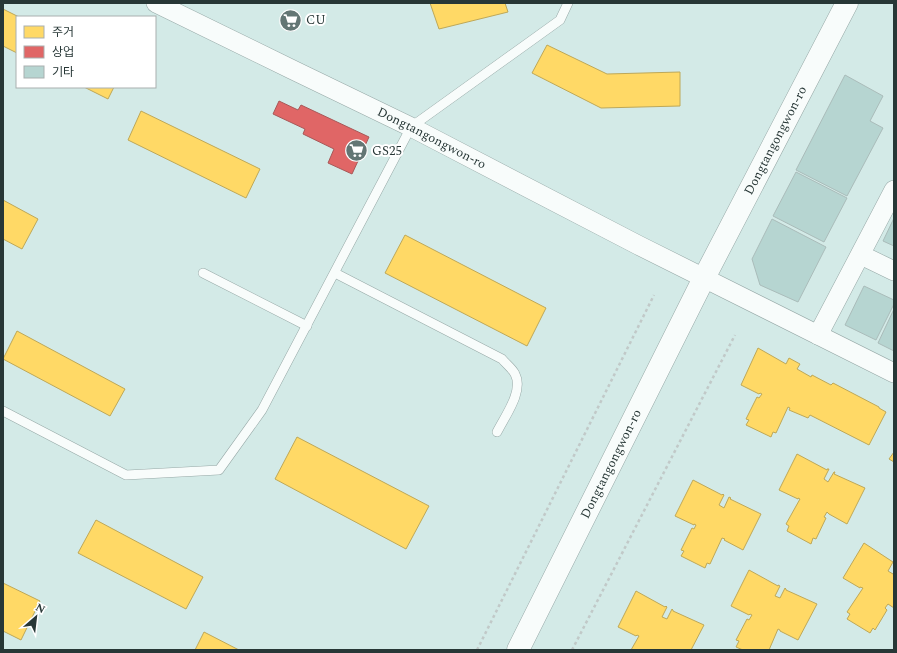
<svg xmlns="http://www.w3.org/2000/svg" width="897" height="653" font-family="Spectral,'Noto Sans KR',serif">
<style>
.homes{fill:#ffd966;stroke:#bea858}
.shops{fill:#e06666;stroke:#a85858}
.building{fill:#b6d5d1;stroke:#aabcba}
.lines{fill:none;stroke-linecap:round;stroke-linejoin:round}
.service-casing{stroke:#96a8a6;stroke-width:10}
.minor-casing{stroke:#96a8a6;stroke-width:20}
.tertiary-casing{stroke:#96a8a6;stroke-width:23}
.path{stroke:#c1c9c8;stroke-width:2.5;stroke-dasharray:3 3;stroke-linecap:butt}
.service{stroke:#f8fcfb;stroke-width:9}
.minor{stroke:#f8fcfb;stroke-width:19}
.tertiary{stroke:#f8fcfb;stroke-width:22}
.labels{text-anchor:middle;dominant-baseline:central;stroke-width:4;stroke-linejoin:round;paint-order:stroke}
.poi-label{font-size:13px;fill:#273736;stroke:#fff;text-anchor:start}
.street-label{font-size:13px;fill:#273736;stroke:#fff}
</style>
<rect width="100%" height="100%" fill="#d3eae7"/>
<g class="homes">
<polygon points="430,3 505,3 508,12 439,29"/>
<polygon points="3,9 19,17 17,17 17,53 3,46"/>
<polygon points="547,45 607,74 680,72 680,106 601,108 532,73"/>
<polygon points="84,87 114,87 108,99"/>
<polygon points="141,111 260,169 246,198 128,140"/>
<polygon points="3,200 38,219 22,249 3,239"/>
<polygon points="405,235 546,308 527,346 385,273"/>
<polygon points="17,331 125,389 110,416 3,359"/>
<polygon points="758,348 786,364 789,358 800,364 797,369 811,377 812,375 831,385 833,383 879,407 879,408 886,412 869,445 810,415 808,418 789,410 790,408 788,407 776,433 773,432 771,437 746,425 749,420 746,419 757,397 759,398 762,394 760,393 759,394 741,385"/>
<polygon points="297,437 429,506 406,549 275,479"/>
<polygon points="894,452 894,462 889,459"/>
<polygon points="797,454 827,470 827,469 829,469 824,479 828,482 834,472 835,472 834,474 865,488 847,524 829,514 827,512 824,517 826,518 816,539 813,538 811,544 787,531 789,526 786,524 800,499 798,498 798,499 779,490"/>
<polygon points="693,480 722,495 723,494 724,495 719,505 724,508 729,497 731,498 730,499 761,514 743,550 724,540 725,539 722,538 710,564 707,563 705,568 681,556 684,551 681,550 692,528 694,529 696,525 694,524 694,525 675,516"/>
<polygon points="96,520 203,577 186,609 78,553"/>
<polygon points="864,543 893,562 888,571 893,574 894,571 894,608 888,604 885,608 887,610 875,630 873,628 870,633 847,619 850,614 847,612 863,588 860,587 860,588 843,578"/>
<polygon points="749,570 778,586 778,585 780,586 775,596 780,598 785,588 786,589 786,590 817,604 798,640 780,631 780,630 778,629 769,650 743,650 736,647 739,641 736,640 747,619 749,620 752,615 750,614 749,615 731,606"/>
<polygon points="3,583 40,601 21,640 3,631"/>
<polygon points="636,591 665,607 666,606 667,607 662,617 667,619 672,609 673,610 673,611 704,625 691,650 631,650 639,636 637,635 636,636 618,627"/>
<polygon points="204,632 239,650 195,650"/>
</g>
<polygon class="shops" points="279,101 298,110 301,105 369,137 352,174 328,163 334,149 303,134 305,129 273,114"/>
<g class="building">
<polygon points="845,75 883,96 870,121 883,128 847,196 796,170"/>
<polygon points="796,172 847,198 824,242 773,216"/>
<polygon points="894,218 894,246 883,241"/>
<polygon points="772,219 826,247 798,302 760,285 752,259"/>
<polygon points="864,286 894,300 894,304 876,340 845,325"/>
<polygon points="894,309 894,351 878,343"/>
</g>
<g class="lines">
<defs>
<g id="service">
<polyline points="203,273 307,326"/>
<path d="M335 273 502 359C506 364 512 368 515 374 524 391 505 416 497 432"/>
<polyline points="3,411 126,475 219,470 262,410 411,127 560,20 568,3"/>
</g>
<g id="minor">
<path id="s1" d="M156 3 291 69 411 127 638 245 894 373"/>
<polyline points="861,255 894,271"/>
<polyline points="818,335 894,190"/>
</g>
<g id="tertiary">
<path id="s2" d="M518 650 704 278 847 3"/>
</g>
</defs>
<use href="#service" class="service-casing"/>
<use href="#minor" class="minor-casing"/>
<use href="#tertiary" class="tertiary-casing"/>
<g class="path">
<polyline points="477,650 654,295"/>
<polyline points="572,650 735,335"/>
</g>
<use href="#service" class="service"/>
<use href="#minor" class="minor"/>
<use href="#tertiary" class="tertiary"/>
</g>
<defs>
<symbol id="supermarket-disc" viewBox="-11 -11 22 22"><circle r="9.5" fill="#637674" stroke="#fff"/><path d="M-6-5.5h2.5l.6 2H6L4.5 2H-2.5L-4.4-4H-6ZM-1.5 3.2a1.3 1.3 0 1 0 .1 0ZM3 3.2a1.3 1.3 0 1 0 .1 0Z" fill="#fff"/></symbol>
</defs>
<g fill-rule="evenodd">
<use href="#supermarket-disc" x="278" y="8" width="25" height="25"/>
<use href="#supermarket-disc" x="344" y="138" width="25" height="25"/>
</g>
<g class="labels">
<g class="poi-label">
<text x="306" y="20">CU</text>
<text x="372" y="151">GS25</text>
</g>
<g class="street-label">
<text stroke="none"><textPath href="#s1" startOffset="307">Dongtangongwon-ro</textPath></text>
<text stroke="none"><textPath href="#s2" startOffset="571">Dongtangongwon-ro</textPath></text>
<text stroke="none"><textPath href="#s2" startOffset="208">Dongtangongwon-ro</textPath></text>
</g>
</g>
<rect width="897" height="653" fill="none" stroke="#273736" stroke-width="8"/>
<rect x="16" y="16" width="140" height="72" fill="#ffffff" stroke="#a9afaf"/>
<rect x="24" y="26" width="20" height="12" fill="#ffd966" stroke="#a9afaf"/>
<text x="52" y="36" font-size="12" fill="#273736">주거</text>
<rect x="24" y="46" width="20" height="12" fill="#e06666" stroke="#a9afaf"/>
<text x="52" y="56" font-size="12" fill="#273736">상업</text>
<rect x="24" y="66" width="20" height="12" fill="#b6d5d1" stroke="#a9afaf"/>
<text x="52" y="76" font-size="12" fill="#273736">기타</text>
<g transform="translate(36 617) rotate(28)" stroke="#ffffff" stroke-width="3" paint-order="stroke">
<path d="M0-3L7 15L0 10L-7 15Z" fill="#273736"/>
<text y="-6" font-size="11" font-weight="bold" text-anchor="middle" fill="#273736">N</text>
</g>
</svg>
